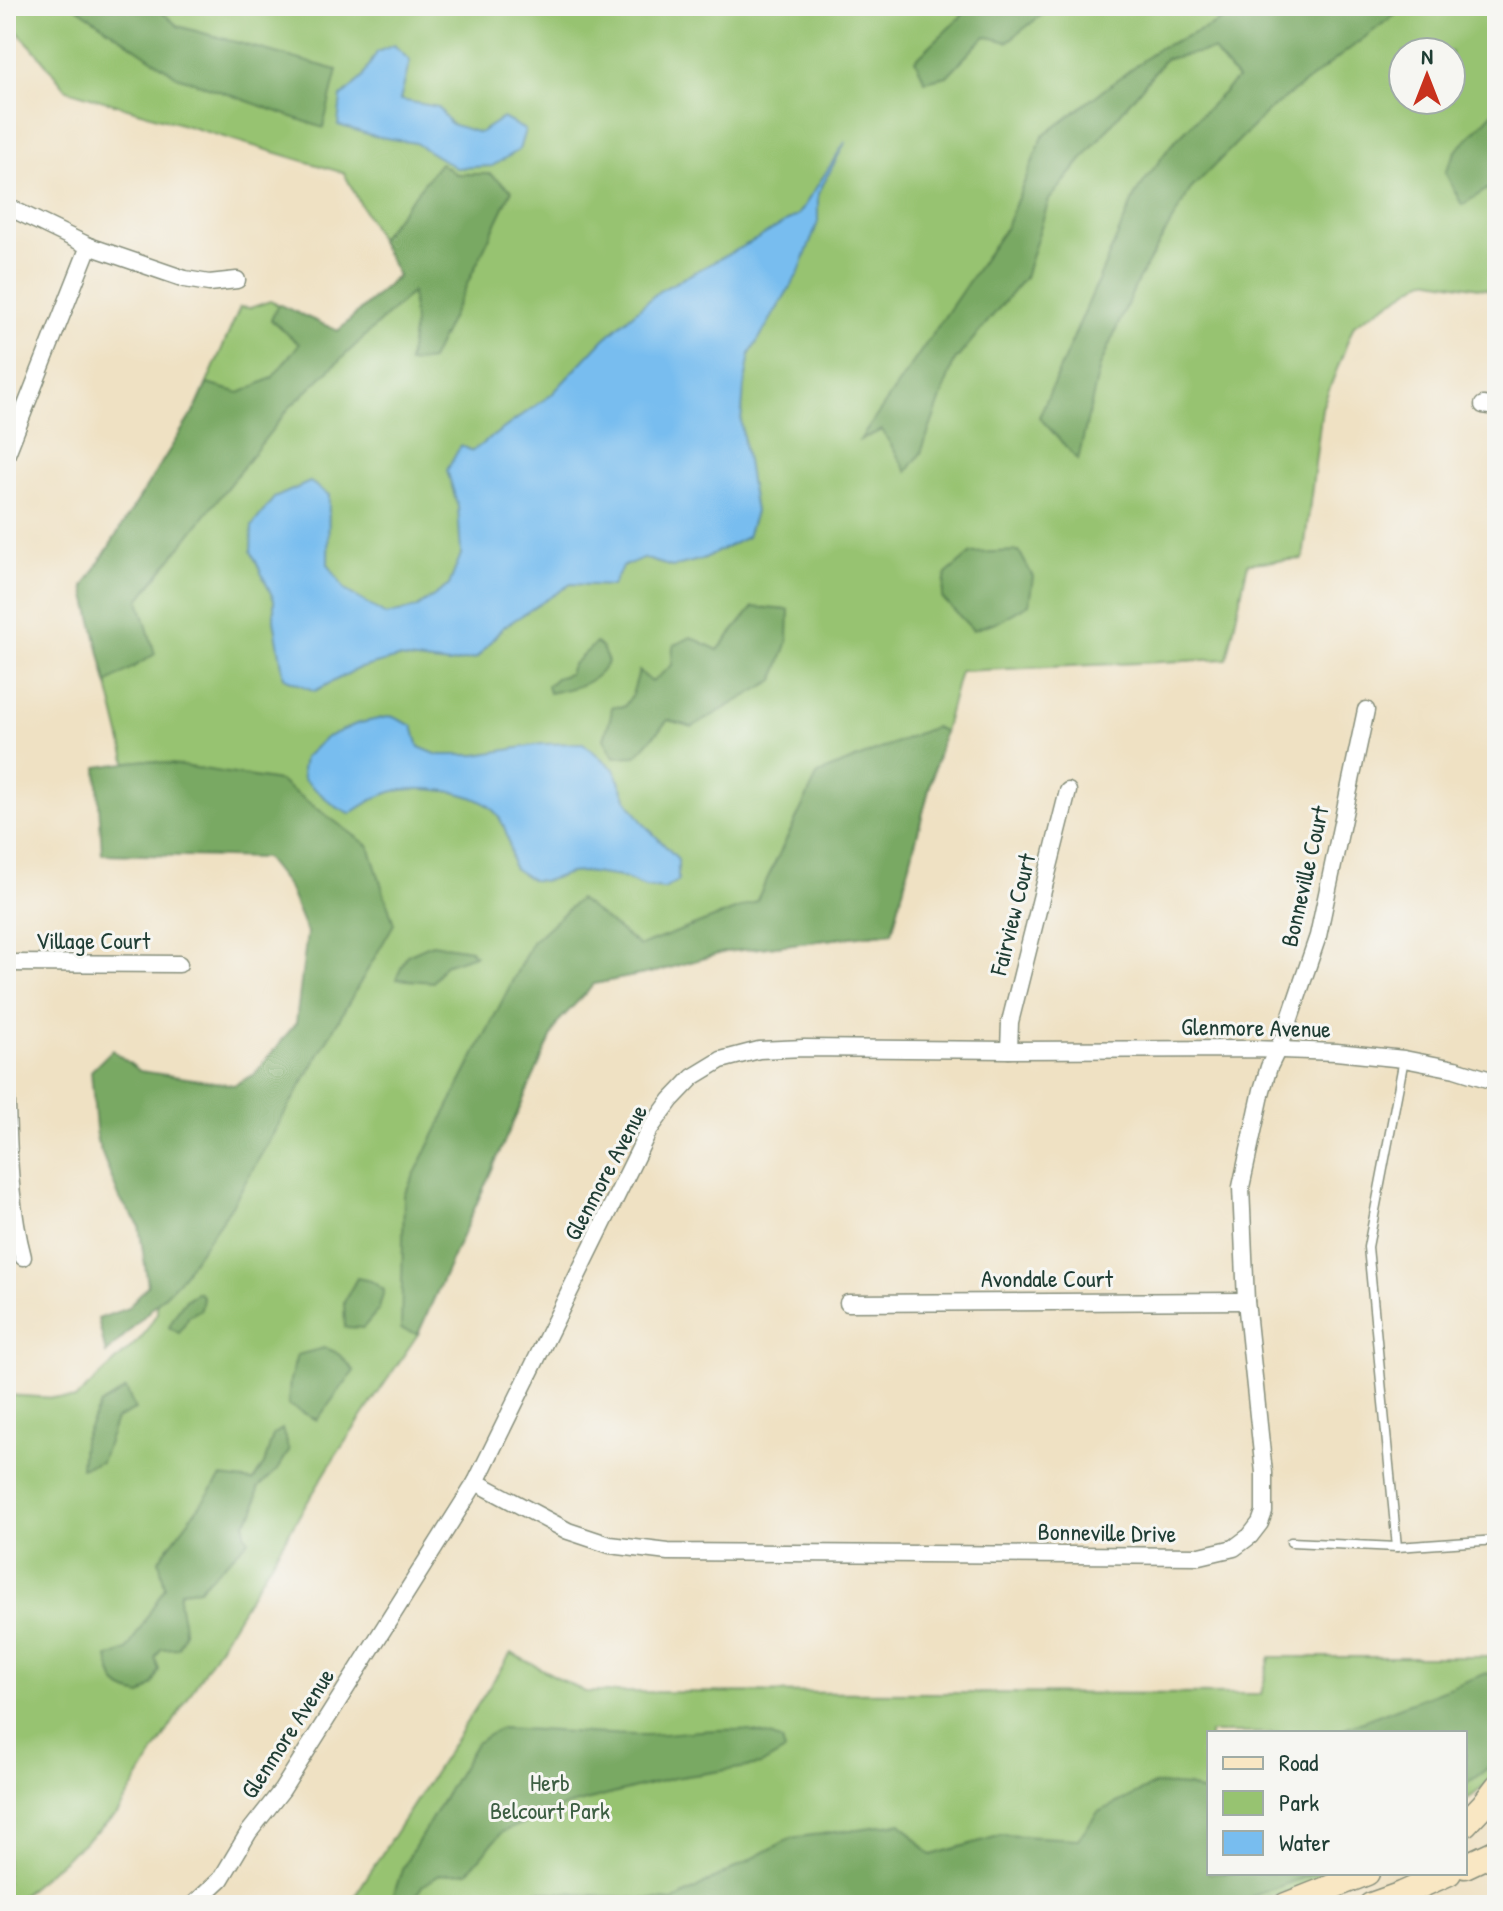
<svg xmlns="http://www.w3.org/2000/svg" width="1503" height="1911" font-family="'Patrick Hand',sans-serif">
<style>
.green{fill:#97c371;stroke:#5b8052;stroke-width:2;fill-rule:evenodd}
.forest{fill:#79a963;stroke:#4c734c;stroke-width:2}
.water{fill:#78bdef;stroke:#4c7d92;stroke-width:2}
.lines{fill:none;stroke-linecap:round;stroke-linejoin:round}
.lane-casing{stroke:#878f7c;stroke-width:11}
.street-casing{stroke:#878f7c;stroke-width:19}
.secondary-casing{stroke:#878f7c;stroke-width:27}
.lane{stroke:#fff;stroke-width:8}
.street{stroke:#fff;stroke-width:16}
.secondary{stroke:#f9e7c3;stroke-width:24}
.labels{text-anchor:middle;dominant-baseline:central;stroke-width:6;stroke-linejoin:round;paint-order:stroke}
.street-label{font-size:24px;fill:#1f3d34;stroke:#f6f6f2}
.park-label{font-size:24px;fill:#3d5e43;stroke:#f6f6f2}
</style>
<rect width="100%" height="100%" fill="#f6f6f2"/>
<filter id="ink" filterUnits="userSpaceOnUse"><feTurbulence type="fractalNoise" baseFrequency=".0125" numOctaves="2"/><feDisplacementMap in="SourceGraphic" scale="16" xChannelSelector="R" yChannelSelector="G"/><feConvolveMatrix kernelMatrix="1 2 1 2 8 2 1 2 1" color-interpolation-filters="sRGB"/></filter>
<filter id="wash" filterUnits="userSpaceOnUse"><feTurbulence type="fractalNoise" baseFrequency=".006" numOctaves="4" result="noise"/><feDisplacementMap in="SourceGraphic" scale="32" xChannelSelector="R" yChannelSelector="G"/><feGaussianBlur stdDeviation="1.8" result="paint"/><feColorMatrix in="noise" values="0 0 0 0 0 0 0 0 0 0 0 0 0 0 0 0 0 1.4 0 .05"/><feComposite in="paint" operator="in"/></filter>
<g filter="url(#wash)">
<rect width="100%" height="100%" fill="#efe1c3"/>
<g class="green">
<path d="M6 6H1497V291L1426 279 1354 325 1322 408 1303 559 1248 563 1227 659 960 671 892 932 725 952 659 971 594 984 558 1022 418 1334 335 1457 117 1814 10 1905H6V1395L75 1399 142 1337 157 1313 159 1115 280 1110 337 924 273 850H148L84 587 197 406 240 307 250 308 270 301 338 331 398 275 344 173 67 90 32 47 6 20ZM1403 52H1451V100H1403Z"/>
<polygon points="511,1653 585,1692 1261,1694 1270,1657 1497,1657 1497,1772 1485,1786 1465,1801 1465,1733 1209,1733 1209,1873 1337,1873 1297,1889 1242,1905 349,1905"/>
</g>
<g class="forest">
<polygon points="74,6 155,6 178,26 337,70 323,128 177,76"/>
<polygon points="972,6 1053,6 1007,42 985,36 947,76 925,81 915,60"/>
<polygon points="1249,6 1406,6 1268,111 1190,190 1137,282 1100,366 1078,460 1039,417 1136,193 1171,145 1237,79 1213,50 1165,59 1049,200 1025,277 954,362 921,453 907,472 882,430 860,440 1006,227 1043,136 1159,48 1206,28"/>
<polygon points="1497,108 1497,183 1462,205 1445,172 1456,151"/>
<polygon points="440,163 456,174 490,174 512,190 431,360 408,363 414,325 412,292 290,407 139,600 155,654 107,683 84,587 197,406 207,384 240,393 272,378 299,344 271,320 278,304 338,331 398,276 379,239"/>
<polygon points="1019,551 1033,577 1029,604 1001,620 973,630 942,598 946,574 971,553"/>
<polygon points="753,607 789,610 788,641 774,680 692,727 668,720 636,756 614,757 604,739 611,715 612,706 624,707 632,695 639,671 652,682 672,665 673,646 691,637 718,650"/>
<path d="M596 643 602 648 608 662C593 686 576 687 549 693L547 686 556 678 569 674 572 665Z"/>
<polygon points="934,727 944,731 892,932 725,952 659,971 594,984 558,1022 418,1334 401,1329 404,1195 532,942 579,899 640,946 756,902 818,774"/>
<polygon points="145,760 279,781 369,846 394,924 231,1207 178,1282 106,1354 98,1319 128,1308 148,1285 139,1225 120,1199 97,1141 91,1071 112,1050 140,1071 234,1085 255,1074 296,1023 307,933 288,887 265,858 102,854 97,767"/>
<polygon points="432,944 470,950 475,955 444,965 433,982 396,979 407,955"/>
<polygon points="357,1278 371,1281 384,1290 379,1309 363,1328 345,1327 344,1302"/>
<path d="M199 1292 203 1298 201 1309 189 1316 179 1333 169 1327C176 1312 183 1298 199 1292Z"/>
<path d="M324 1348C339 1351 345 1360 354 1371L317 1420 288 1405 290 1380 297 1355Z"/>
<polygon points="126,1389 135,1410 116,1419 101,1462 81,1468 83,1440 100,1405"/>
<path d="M282 1429 289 1451 278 1469 258 1488 255 1510 245 1522V1534L249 1540 199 1589 181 1591C176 1605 184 1616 184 1630 185 1636 180 1642 178 1648L161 1649 155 1658 159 1670 153 1684 142 1695C116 1691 112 1683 108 1657L127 1650 165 1587 159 1560 221 1477 253 1481 264 1464 273 1435Z"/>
<polygon points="1487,1673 1497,1679 1497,1742 1488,1768 1465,1785 1465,1733 1338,1733 1344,1728"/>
<path d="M501 1728C546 1730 591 1734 636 1735 684 1736 737 1719 782 1741L785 1751 761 1765 674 1778 563 1807 502 1832 468 1872 440 1875 422 1886 411 1905H390L403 1867 476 1743Z"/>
<polygon points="1156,1784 1189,1786 1209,1796 1209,1873 1316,1873 1229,1905 518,1905 537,1891 673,1901 791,1838 901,1823 931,1855 1002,1835 1078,1839 1098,1812"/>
</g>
<g class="water">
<polygon points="394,45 410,61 400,100 438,107 451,124 479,133 503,118 525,130 519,150 492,166 456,168 415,143 374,136 338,125 341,97 362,78 377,52"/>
<polygon points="846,141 818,194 818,222 799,272 750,354 744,388 741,423 755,512 747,537 703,559 672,567 643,558 622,567 612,586 571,584 502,628 477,658 449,664 398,658 357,669 315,691 284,678 274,620 274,600 251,551 252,526 274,498 310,482 329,495 328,564 345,590 386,615 416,608 449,585 461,554 458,507 447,470 461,445 472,451 552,394 604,339 659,291 757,239 799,214"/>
<path d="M391 716 413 726 419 747 438 755H476L542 744 583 743 614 769 627 800 644 824 678 859V881L664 889 645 887 621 877 584 872 570 873 545 881 532 880 513 868C510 848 508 824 492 809 472 790 422 786 395 791 380 794 363 805 350 814L336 807 303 779 302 769 304 758 325 738 356 724Z"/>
</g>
</g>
<g filter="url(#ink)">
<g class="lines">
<defs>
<g id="lane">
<polyline points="1291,1542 1397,1547 1497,1540"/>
<polyline points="1397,1547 1368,1247 1404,1059"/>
</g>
<g id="street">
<polyline points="6,206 89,246 185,279 209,283 237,280"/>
<polyline points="1483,405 1497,407"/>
<polyline points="6,456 89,246"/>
<polyline points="6,963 179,964"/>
<polyline points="1009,1050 1010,1022 1068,791"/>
<path d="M6 1085C9 1143 8 1201 23 1257"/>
<polyline points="848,1303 1246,1301"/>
<polyline points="476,1482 568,1531 610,1545 668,1552 1200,1556 1234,1548 1250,1536 1260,1523 1264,1512 1264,1473 1246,1301 1241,1187 1262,1090 1269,1067 1284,1036 1318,936 1366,710"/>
<polyline points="193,1905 221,1879 249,1832 282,1790 476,1482 649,1130 671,1100 693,1077 721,1060 759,1050 804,1048 1009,1050 1252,1049 1336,1052 1404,1059 1455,1069 1497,1082"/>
</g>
<g id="secondary">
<polyline points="1465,1824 1484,1804 1497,1787"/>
<polyline points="1465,1866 1497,1851"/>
<polyline points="1286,1905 1367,1873"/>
<polyline points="1371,1905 1402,1894 1449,1873"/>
</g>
</defs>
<use href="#lane" class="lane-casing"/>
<use href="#street" class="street-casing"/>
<use href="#secondary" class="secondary-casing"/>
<use href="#lane" class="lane"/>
<use href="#street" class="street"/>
<use href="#secondary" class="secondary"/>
</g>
</g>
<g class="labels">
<g class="street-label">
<text transform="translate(1304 876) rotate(-77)">Bonneville Court</text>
<text transform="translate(1012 914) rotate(-76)">Fairview Court</text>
<text x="93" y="940">Village Court</text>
<text transform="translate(1256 1027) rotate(1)">Glenmore Avenue</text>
<text transform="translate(605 1172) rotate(-62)">Glenmore Avenue</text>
<text x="1047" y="1278">Avondale Court</text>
<text transform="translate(1107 1532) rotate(1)">Bonneville Drive</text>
<text transform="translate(287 1733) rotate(-57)">Glenmore Avenue</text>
</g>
<g class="park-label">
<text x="550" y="1782">Herb<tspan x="550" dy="28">Belcourt Park</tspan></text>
</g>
</g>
<rect width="1503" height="1911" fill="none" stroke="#f6f6f2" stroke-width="32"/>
<rect x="1207" y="1731" width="260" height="144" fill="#f6f6f2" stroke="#a0aca6" stroke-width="2"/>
<rect x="1223" y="1757" width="40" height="12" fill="#f9e7c3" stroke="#a0aca6" stroke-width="2"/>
<text x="1279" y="1771" font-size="24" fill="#1f3d34">Road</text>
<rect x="1223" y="1791" width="40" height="24" fill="#97c371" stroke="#a0aca6" stroke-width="2"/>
<text x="1279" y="1811" font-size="24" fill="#1f3d34">Park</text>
<rect x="1223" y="1831" width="40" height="24" fill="#78bdef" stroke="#a0aca6" stroke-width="2"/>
<text x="1279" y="1851" font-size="24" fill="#1f3d34">Water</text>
<g transform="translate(1427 76)"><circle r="38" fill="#f6f6f2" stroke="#a0aca6" stroke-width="2"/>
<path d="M0-6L14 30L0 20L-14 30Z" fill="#c8321e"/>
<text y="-12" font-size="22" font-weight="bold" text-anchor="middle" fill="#1f3d34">N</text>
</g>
</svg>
